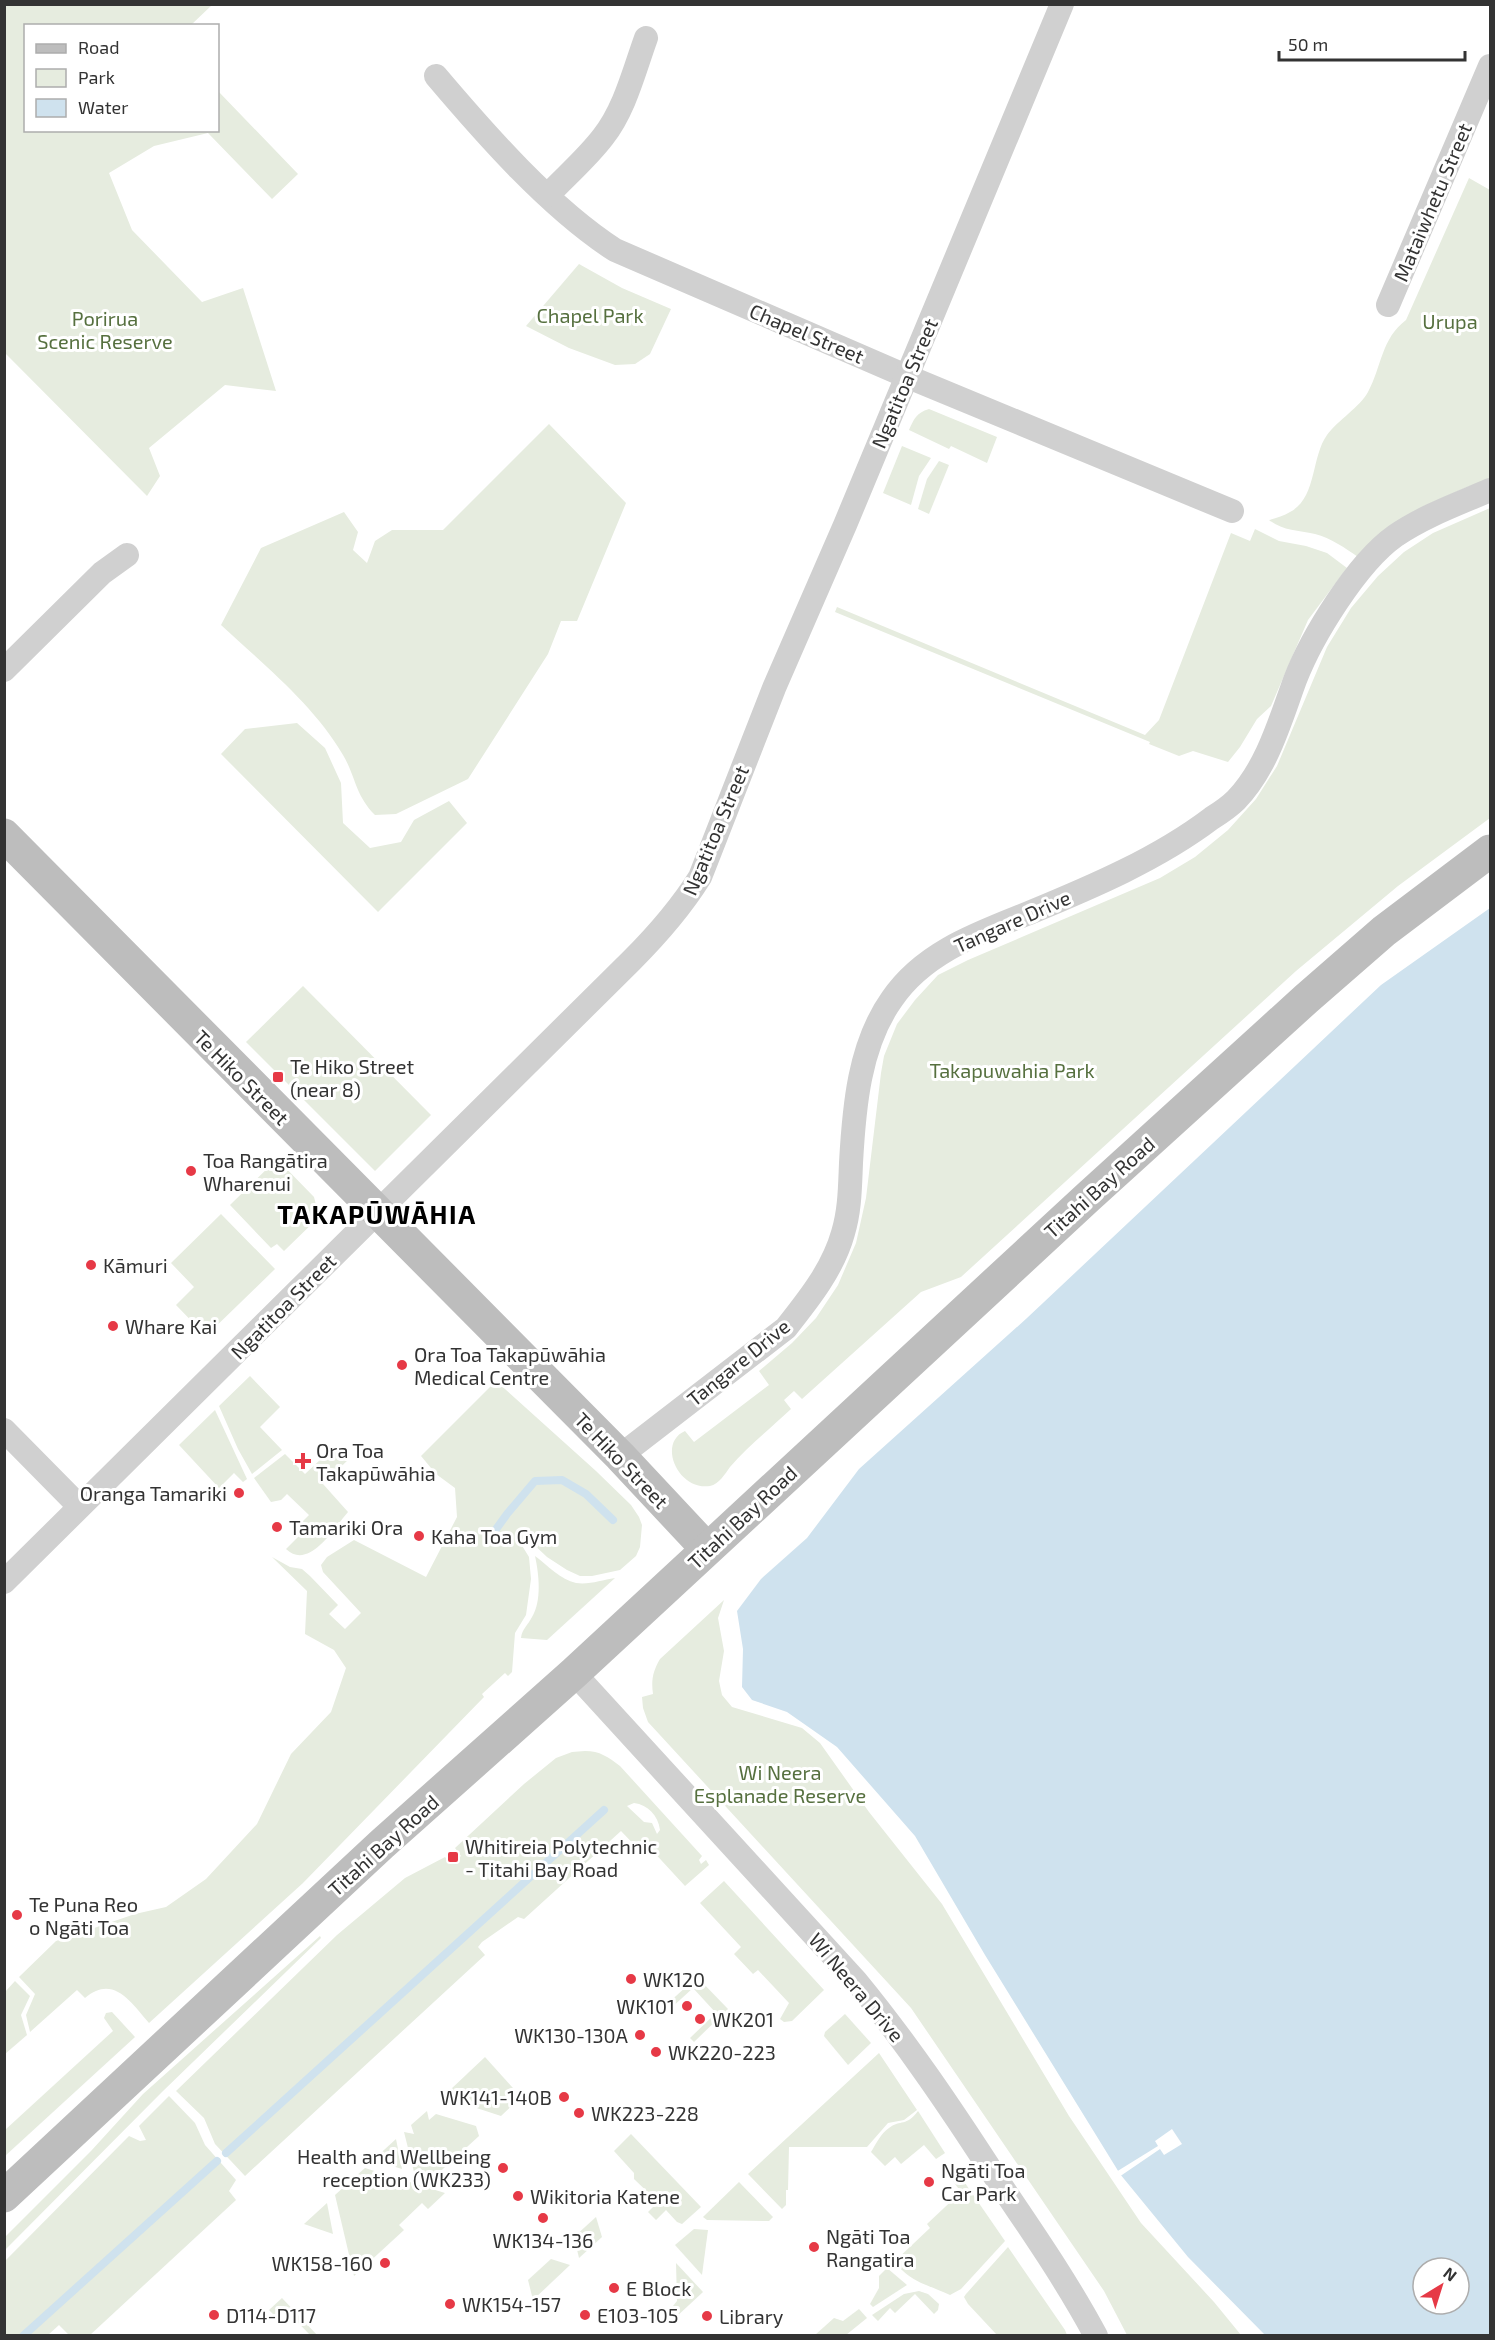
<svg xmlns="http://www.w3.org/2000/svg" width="1495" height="2340" font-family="'Exo 2',sans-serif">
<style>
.green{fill:#e6ecdf;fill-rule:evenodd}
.water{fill:#cfe2ee;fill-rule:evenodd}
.pier{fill:#fff}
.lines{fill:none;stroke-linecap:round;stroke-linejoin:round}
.stream{stroke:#cfe2ee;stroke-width:8}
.street{stroke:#d0d0d0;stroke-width:24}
.secondary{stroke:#bdbdbd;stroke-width:33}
.poi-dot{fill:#e63946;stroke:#fff;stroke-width:2}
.labels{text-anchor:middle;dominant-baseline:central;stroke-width:6;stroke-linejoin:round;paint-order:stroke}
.street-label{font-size:20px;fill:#333;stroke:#fff}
.park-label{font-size:20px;fill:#56703f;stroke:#fff}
.poi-label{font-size:20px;fill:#333;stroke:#fff;text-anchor:start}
.district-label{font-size:26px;font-weight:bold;letter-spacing:1.5px;fill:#000;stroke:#fff}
</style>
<rect width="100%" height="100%" fill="#fff"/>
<g class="green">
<polygon points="4,5 212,5 191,25 26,26 26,130 218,130 218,91 298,174 272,199 208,133 154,146 109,173 132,230 202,302 243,288 276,391 225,385 149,448 160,476 147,496 5,353"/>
<path d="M1469 178 1490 190V480L1467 487 1424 506 1358 557C1345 548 1331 538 1315 534 1298 530 1283 531 1269 520 1276 518 1284 516 1290 512 1317 498 1311 457 1327 435 1338 420 1360 407 1368 392 1382 366 1381 339 1406 320Z"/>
<polygon points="579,264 622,288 671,309 650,354 635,364 615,365 569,348 526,326"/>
<path d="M929 409 997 437 987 463 951 446 949 449 909 430C914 419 916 413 929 409Z"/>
<path d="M549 424 626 503 577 621H561L548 654 468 779 396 814 375 815C355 795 356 777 343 755 314 705 263 664 221 625L261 548 344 512 358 532 353 550 367 563 375 541 392 530H443Z"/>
<polygon points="902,446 931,458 919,476 911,505 883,493"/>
<polygon points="939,461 949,465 929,514 918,509 927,479"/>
<path d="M1490 508V818L1398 886 1296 971 961 1277 921 1292 802 1399 794 1391 784 1400 791 1409C771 1428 748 1446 730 1467 725 1474 719 1484 710 1486 678 1491 657 1443 685 1431L694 1442 769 1385 759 1371 792 1343 816 1318 838 1285 856 1243 866 1198 881 1073 884 1056 897 1024 915 1000 938 975 968 960 1160 878 1195 857 1228 830 1256 799 1277 766 1327 647 1351 608 1378 576 1404 552 1433 533Z"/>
<polygon points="1255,529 1279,541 1306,546 1327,553 1347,568 1308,620 1271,706 1257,719 1240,747 1228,762 1193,751 1179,756 1149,744 1150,742 835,612 837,607 1145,735 1159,720 1231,533 1250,541"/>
<polygon points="297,723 325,748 341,783 343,823 370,848 401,842 414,820 449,801 467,823 378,912 221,754 245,729"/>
<polygon points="303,986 431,1115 375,1171 246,1042"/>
<polygon points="277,1159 314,1197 319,1217 284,1251 277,1244 271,1248 230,1205"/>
<polygon points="221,1214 275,1269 206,1336 176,1305 194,1287 171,1263"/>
<polygon points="250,1376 280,1407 260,1427 282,1450 252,1474 238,1449 219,1406"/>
<path d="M496 1381 596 1471 631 1505 639 1517 642 1525 640 1547 636 1556 620 1570 592 1576H580L567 1570 547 1557 530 1541 521 1544 529 1557 531 1579 526 1615 515 1633 512 1672 508 1676 505 1673 482 1694 484 1697 303 1883 149 2023C131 2002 113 1974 85 1998L77 1990 30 2032 26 2015 35 1994 19 1977 56 1941 135 1914 166 1907 206 1879 257 1824 291 1754 331 1712 346 1668 334 1650 305 1634 307 1591 272 1557 290 1567 302 1569 310 1576 338 1605 329 1614 345 1629 361 1613 323 1572 321 1565 327 1557 354 1540 426 1577 457 1517 455 1488 436 1474 421 1456Z"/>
<polygon points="215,1410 247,1479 243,1482 234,1473 219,1488 179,1445"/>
<path d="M336 1445 349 1459 323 1484 348 1512C334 1528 309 1571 286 1549L297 1538 292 1532 309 1515 287 1494 281 1500 271 1502 254 1478 285 1454 305 1474Z"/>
<path d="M535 1556C547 1565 561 1580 576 1583 589 1585 602 1580 615 1578L547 1640 521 1638C522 1629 528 1625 532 1617 542 1601 539 1574 535 1556Z"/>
<path d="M724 1600 718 1618 724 1651 719 1681 722 1695 732 1707 802 1728 820 1743 869 1812 942 1904 1069 2116 1141 2223 1214 2302 1241 2335H1127L1104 2291 911 2008 648 1722 643 1708 642 1697 653 1694C651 1680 653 1671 660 1659Z"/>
<path d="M585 1751C600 1751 608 1757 620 1766L702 1856 699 1860 701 1864 706 1860 709 1865 685 1886 650 1848 643 1854 621 1831 524 1919 518 1917 482 1942 478 1947 485 1955 245 2176 215 2144 204 2118 176 2091 337 1935 405 1878 445 1857 451 1864 461 1856 455 1848 524 1784 556 1758 572 1752ZM634 1803C648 1805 658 1815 660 1830L657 1834 652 1823 644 1822 627 1806Z"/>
<polygon points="724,1881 824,1990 792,2021 784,2022 780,2019 789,2003 758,1970 753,1974 734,1954 741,1947 700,1903"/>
<polygon points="320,1936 321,1938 162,2092 5,2250 5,2237 91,2151 143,2094"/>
<polygon points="697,1977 728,2009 694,2042 690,2038 716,2013 693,1988 670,2009 666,2005"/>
<polygon points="15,1981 30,1996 21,2015 27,2035 5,2054 5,1992"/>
<polygon points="112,2012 135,2037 5,2156 5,2130 113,2031 104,2018 106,2013"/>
<polygon points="845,2014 871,2043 848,2065 824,2036 825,2032"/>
<polygon points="879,2053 917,2110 904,2120 888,2123 867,2147 789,2147 788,2190 786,2190 786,2205 782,2209 748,2174"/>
<polygon points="485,2057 521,2097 501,2116 452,2100 450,2090"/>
<polygon points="169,2096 195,2123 205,2145 236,2180 229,2191 236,2200 90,2335 69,2335 59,2325 48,2335 5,2335 5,2261 129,2136 140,2141 146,2140 139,2126"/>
<polygon points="427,2111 429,2120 436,2114 476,2126 479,2136 433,2178 414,2172 404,2132 414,2134 411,2125"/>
<path d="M918 2111 945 2153 936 2159 924 2145 901 2164 895 2157 885 2166 871 2152C876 2144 881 2133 889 2128 901 2119 906 2127 918 2111Z"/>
<polygon points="631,2134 701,2207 682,2224 677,2222 666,2210 656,2220 648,2212 658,2202 634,2179 634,2173 614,2151"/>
<polygon points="396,2139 402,2169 373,2160"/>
<path d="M954 2167 1005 2241 961 2289 950 2295C924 2283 914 2284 894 2262L930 2228 927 2224 961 2192 947 2173Z"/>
<polygon points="365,2168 445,2193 428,2209 422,2203 399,2225 404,2230 354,2276 335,2195"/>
<polygon points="739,2182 773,2217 769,2221 707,2220 703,2217"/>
<polygon points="327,2203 333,2234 304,2224"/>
<polygon points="596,2217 602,2237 579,2258 574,2237"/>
<polygon points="694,2229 708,2230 702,2275 675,2245"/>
<polygon points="1008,2247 1065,2330 1067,2335 997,2335 968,2304 964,2297 966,2294"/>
<polygon points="551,2259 570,2265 533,2300 528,2280"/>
<polygon points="676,2263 703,2292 675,2318 669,2311 677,2301"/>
<polygon points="887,2268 907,2285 873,2307 870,2304 879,2288 879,2276"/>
<polygon points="919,2291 928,2294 939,2304 938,2310 934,2314 915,2294 895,2313 890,2308 878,2321 872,2315 904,2294"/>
<polygon points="282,2298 317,2335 310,2335 285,2309 276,2317 269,2310"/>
<polygon points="859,2309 867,2318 846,2335 815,2335 834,2318 843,2321"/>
</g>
<path class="water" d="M1490 908V2335H1265L1188 2257 1120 2174 985 1955 915 1836 837 1747 787 1712 752 1700 742 1687 743 1649 737 1611 761 1579 807 1538 859 1469 1027 1318 1381 985ZM1423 2268H1459V2304H1423Z"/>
<polygon class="pier" points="1172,2129 1182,2144 1164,2155 1160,2149 1119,2177 1116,2172 1158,2146 1155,2141"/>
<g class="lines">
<g class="stream">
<polyline points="489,1539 507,1514 535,1481 562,1480 586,1494 613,1520"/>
<polyline points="226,2153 604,1810"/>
<polyline points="23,2336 217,2161"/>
</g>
<g class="street">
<path d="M436 76C486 135 550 208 615 250L906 376 1232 511"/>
<path d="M548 195C566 176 587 158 603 137 625 109 634 71 646 38"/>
<polyline points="1388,305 1490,66"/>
<polyline points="4,670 102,573 127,555"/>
<polyline points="4,1430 79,1506"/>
<path d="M620 1456 786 1328C809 1299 833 1269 843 1233 850 1210 850 1186 851 1163 854 1108 859 1045 892 999 924 952 979 933 1029 913 1092 887 1158 859 1212 818 1220 813 1229 807 1236 800 1267 768 1280 721 1295 680 1312 636 1357 563 1395 536 1424 516 1458 504 1490 490"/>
<path d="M4 1582 631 961C658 934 680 909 700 877L774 688 845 525 1062 4"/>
<path d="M574 1673 856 1981C907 2043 952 2110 996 2178 1031 2230 1066 2280 1096 2336"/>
</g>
<g class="secondary">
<polyline points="4,835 620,1456 707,1549"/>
<polyline points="4,2196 382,1844 574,1673 1087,1198 1306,999 1384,931 1490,851"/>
</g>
</g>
<g class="poi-dot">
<rect x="272" y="1071" width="12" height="12" rx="3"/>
<circle cx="191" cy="1171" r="6"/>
<circle cx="91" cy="1265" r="6"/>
<circle cx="113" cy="1326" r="6"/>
<circle cx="402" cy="1365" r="6"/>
<path d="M300 1452h6v6h6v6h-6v6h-6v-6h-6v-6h6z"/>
<circle cx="239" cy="1493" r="6"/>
<circle cx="277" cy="1527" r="6"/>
<circle cx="419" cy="1536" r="6"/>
<rect x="447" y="1851" width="12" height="12" rx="3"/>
<circle cx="17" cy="1915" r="6"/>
<circle cx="631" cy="1979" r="6"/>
<circle cx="687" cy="2006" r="6"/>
<circle cx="700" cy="2019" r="6"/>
<circle cx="640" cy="2035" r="6"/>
<circle cx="656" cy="2052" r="6"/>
<circle cx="564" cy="2097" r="6"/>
<circle cx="579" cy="2113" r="6"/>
<circle cx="503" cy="2168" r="6"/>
<circle cx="929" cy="2182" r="6"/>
<circle cx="518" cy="2196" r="6"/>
<circle cx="543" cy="2218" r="6"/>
<circle cx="814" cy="2247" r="6"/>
<circle cx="385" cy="2263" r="6"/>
<circle cx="614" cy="2288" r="6"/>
<circle cx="450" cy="2304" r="6"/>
<circle cx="214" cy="2315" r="6"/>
<circle cx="585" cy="2315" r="6"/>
<circle cx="707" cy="2316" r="6"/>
</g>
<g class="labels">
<g class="street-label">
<text transform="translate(1432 202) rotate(-67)">Mataiwhetu Street</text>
<text transform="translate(807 333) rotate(23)">Chapel Street</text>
<text transform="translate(904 383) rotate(-67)">Ngatitoa Street</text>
<text transform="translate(715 830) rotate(-67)">Ngatitoa Street</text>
<text transform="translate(1012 921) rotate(-24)">Tangare Drive</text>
<text transform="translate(242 1077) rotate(45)">Te Hiko Street</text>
<text transform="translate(1099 1187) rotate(-42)">Titahi Bay Road</text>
<text transform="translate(283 1306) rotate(-45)">Ngatitoa Street</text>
<text transform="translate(738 1362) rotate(-39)">Tangare Drive</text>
<text transform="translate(622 1460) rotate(46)">Te Hiko Street</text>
<text transform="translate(742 1517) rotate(-43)">Titahi Bay Road</text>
<text transform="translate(383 1845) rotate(-42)">Titahi Bay Road</text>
<text transform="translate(857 1987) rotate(50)">Wi Neera Drive</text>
</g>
<g class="park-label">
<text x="590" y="315">Chapel Park</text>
<text x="105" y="318">Porirua<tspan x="105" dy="23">Scenic Reserve</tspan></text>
<text x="1450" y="321">Urupa</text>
<text x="1012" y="1070">Takapuwahia Park</text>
<text x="780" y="1772">Wi Neera<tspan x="780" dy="23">Esplanade Reserve</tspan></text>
</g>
<g class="poi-label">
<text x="290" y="1066">Te Hiko Street<tspan x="290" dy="23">(near 8)</tspan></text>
<text x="203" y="1160">Toa Rangātira<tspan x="203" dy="23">Wharenui</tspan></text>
<text x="103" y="1265">Kāmuri</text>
<text x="125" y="1326">Whare Kai</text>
<text x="414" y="1354">Ora Toa Takapūwāhia<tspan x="414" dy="23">Medical Centre</tspan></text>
<text x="316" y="1450">Ora Toa<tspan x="316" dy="23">Takapūwāhia</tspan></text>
<text x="227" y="1493" text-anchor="end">Oranga Tamariki</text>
<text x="289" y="1527">Tamariki Ora</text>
<text x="431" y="1536">Kaha Toa Gym</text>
<text x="465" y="1846">Whitireia Polytechnic<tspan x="465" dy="23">- Titahi Bay Road</tspan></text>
<text x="29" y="1904">Te Puna Reo<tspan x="29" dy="23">o Ngāti Toa</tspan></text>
<text x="643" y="1979">WK120</text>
<text x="675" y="2006" text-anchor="end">WK101</text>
<text x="712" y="2019">WK201</text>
<text x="628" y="2035" text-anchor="end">WK130-130A</text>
<text x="668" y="2052">WK220-223</text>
<text x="552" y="2097" text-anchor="end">WK141-140B</text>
<text x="591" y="2113">WK223-228</text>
<text x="491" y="2156" text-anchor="end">Health and Wellbeing<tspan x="491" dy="23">reception (WK233)</tspan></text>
<text x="941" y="2170">Ngāti Toa<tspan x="941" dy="23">Car Park</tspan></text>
<text x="530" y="2196">Wikitoria Katene</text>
<text x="826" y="2236">Ngāti Toa<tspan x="826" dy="23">Rangatira</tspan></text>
<text x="543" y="2240" text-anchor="middle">WK134-136</text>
<text x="373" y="2263" text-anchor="end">WK158-160</text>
<text x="626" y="2288">E Block</text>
<text x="462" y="2304">WK154-157</text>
<text x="226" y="2315">D114-D117</text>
<text x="597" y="2315">E103-105</text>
<text x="719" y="2316">Library</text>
</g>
<g class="district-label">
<text x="377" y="1213">TAKAPŪWĀHIA</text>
</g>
</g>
<rect width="1495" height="2340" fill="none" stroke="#333333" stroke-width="12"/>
<rect x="24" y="24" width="195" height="108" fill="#ffffff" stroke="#adadad" stroke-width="1.5"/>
<rect x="36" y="44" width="30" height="9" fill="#bdbdbd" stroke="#adadad" stroke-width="1.5"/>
<text x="78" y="54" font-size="18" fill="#333333">Road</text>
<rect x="36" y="69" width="30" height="18" fill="#e6ecdf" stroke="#adadad" stroke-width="1.5"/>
<text x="78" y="84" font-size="18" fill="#333333">Park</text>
<rect x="36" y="99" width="30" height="18" fill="#cfe2ee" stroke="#adadad" stroke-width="1.5"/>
<text x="78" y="114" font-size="18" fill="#333333">Water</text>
<g transform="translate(1441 2286) rotate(38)"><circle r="28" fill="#ffffff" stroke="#adadad" stroke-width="1.5"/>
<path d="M0-4.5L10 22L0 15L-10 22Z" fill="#e63946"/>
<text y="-9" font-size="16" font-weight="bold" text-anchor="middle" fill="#333333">N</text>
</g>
<path d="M1279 51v9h186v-9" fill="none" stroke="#333333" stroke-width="3"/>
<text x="1288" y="51" font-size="18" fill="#333333" stroke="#ffffff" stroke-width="4.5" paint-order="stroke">50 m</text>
</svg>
